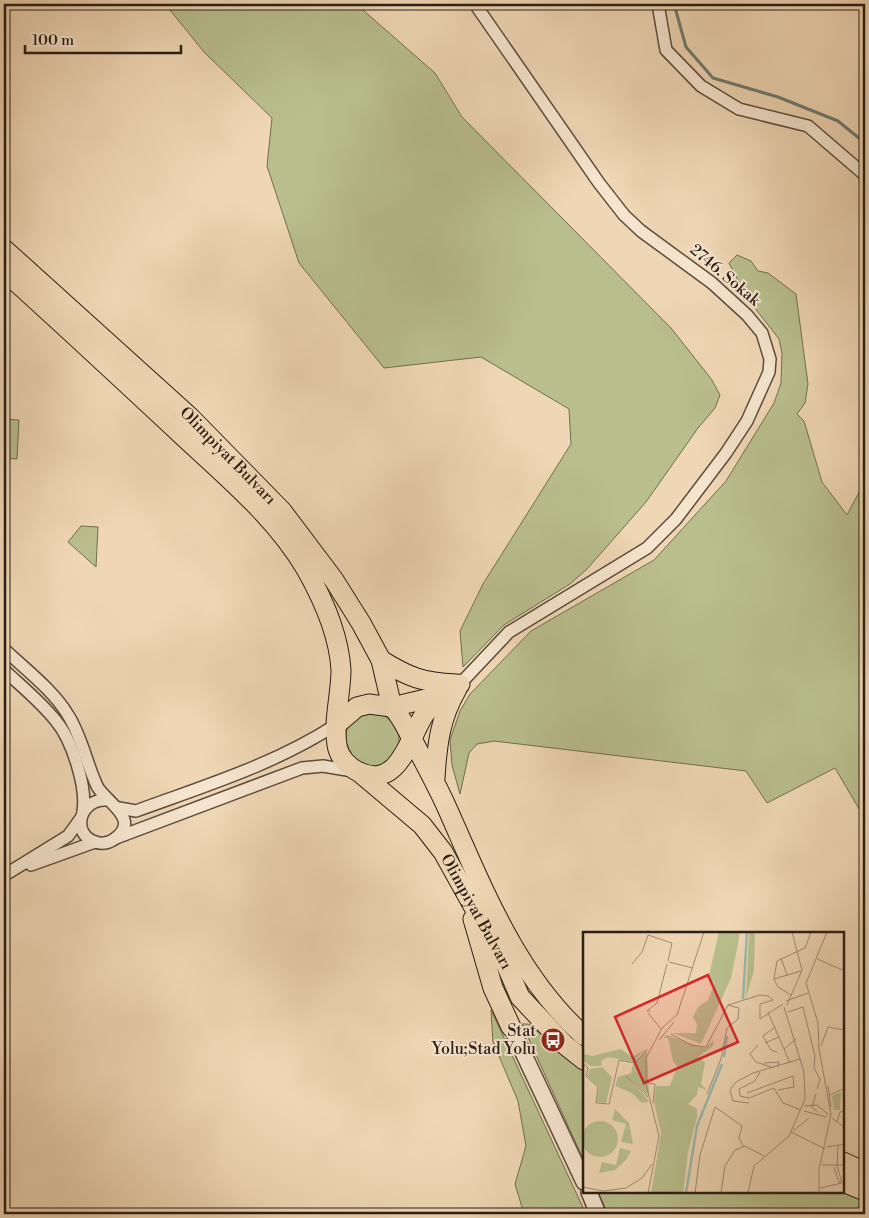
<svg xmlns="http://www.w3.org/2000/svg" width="869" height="1218" font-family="'Libre Bodoni',serif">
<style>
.green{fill:#b9be8d;stroke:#726e51}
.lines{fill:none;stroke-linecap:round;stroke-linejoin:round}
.stream{stroke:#6d7b71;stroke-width:3}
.minor-casing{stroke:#5b4c3d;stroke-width:14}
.tertiary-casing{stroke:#5b4c3d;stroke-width:18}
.primary-casing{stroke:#2a1e15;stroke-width:21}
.minor{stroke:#f5e4ce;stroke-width:11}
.tertiary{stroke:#f5e4ce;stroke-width:15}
.primary{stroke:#efd6b4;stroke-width:19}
.labels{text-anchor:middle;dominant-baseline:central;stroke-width:4;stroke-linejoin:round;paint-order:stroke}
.street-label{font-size:16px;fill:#2a1e15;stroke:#f5e4ce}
.poi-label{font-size:16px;fill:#2a1e15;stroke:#f5e4ce;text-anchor:end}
.inset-river{fill:none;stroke:#9ab9af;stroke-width:2.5}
.inset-road{fill:none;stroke:#a08c74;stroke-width:1}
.view{fill:#d62828;fill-opacity:0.15;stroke:#d62828;stroke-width:2.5}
.inset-edge{fill:none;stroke:#2a1e15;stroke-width:2.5}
</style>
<rect width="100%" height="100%" fill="#efd6b4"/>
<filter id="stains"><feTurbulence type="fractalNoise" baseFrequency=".004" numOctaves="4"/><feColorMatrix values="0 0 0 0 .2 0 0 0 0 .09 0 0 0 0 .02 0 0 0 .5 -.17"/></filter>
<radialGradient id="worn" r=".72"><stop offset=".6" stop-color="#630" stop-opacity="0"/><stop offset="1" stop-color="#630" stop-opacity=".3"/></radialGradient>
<g class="green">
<polygon points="165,4 356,4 435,73 462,117 671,328 712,380 720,395 715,408 698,428 646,502 587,569 570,584 504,625 463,667 460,631 483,584 571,444 569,409 481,357 384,368 299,263 267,166 272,118 204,52"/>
<polygon points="737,255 751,261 758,271 768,273 796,294 808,384 805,403 797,414 804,421 822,482 847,515 865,481 865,819 835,768 767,803 746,771 494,741 477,744 469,753 460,794 452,765 450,740 460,711 470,694 531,631 654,560 726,481 774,403 781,383 782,353 779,339 747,298 729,263"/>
<polygon points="4,419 19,420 17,459 4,458"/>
<polygon points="81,526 98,527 96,567 68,542"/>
<circle cx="372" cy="740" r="27"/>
<polygon points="491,1010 586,1214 524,1214 515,1184 526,1146 518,1101 493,1042"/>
<polygon points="522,1024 529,1024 584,1071 584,1161"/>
<polygon points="598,1192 843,1192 865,1198 865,1214 608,1214"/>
</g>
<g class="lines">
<polyline class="stream" points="674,4 686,47 713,78 778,97 838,121 865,143"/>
<defs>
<g id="minor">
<polyline points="658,4 666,50 701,86 739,109 808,126 865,175"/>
<path d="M4 649C25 669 53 690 68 715 82 737 86 762 97 786 104 801 144 820 113 840 108 843 101 844 95 842 70 833 80 798 107 800"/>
<path d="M4 670C21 686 41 702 56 721 72 740 87 787 83 811"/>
<polyline points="460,684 509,632 647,548 676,519 726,453 747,421 769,372 770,359 762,333 747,315 712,283 641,231 624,215 599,183 475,4"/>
<path d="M119 808 136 811C204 786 276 764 337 724"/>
<polyline points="116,838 302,768 323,766 353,771"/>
<polyline points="31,865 95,842"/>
<polyline points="8,873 68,836 81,818"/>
</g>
<g id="tertiary">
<polyline points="511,1027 584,1182"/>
<polyline points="589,1192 598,1214"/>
</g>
<g id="primary">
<path id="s1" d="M4 249 190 417 282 511 334 580 361 623 381 660 392 707"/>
<path d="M4 271C65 326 125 382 185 438 228 478 276 518 306 569 323 599 339 634 341 670 341 694 333 721 337 745 339 757 348 767 359 772 399 790 409 738 424 715 433 701 447 693 460 684"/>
<path d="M381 660C410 678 422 682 456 684"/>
<path d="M392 707C402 717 405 726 412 739 424 762 437 785 448 810 484 891 517 976 584 1036"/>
<polyline points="337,724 357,707 369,704 392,707 430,698 443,692"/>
<path id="s2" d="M359 772 422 825 443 852 507 967 520 997 565 1045 584 1060"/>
<path d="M435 778C437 745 440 718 457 689"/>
<polyline points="473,919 493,988 511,1027"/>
<polyline points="843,1162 865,1172"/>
<polyline points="843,1182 865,1191"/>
</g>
</defs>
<use href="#minor" class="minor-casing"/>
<use href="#tertiary" class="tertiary-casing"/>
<use href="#primary" class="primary-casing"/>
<use href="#minor" class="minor"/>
<use href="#tertiary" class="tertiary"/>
<use href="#primary" class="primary"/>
</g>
<defs>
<symbol id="bus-disc" viewBox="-11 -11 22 22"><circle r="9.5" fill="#8f2418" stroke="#f5e4ce"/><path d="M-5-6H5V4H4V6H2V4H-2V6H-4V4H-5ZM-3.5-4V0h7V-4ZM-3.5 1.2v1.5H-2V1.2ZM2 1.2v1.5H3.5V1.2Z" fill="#fff"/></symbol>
</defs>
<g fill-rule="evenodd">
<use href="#bus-disc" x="539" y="1026" width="28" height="28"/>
</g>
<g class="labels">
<g class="street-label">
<text transform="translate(725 275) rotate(40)">2746. Sokak</text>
<text stroke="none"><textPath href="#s1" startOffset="305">Olimpiyat Bulvarı</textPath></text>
<text stroke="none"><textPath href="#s2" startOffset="185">Olimpiyat Bulvarı</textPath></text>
</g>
<g class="poi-label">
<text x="536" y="1031">Stat<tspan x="536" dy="18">Yolu;Stad Yolu</tspan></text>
</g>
</g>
<g transform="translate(583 932)">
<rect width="261" height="261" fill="#efd6b4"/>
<path d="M136 0H157L154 17 148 46 118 112 90 101H113L114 92 110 85 115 75 125 68 132 51 125 47ZM166 0H172L171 38 163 66ZM84 103 122 116 131 108 130 114 115 125 122 130 118 152 124 158 115 155 114 163 105 172 114 177V185L105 220 100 261H68L78 201 71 170 73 154H87L94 134 90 129 85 106H80ZM38 117 49 125 62 117 51 130 26 125 19 128 18 134H8L0 129V122L9 124ZM64 118 66 164 43 144 66 169 61 172 63 169 59 171 49 161 32 154 35 145 48 141 50 132ZM19 135 29 145 23 171 14 170 16 155 4 144 7 137ZM258 160 257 178H251L249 164ZM32 177 46 191 50 212 38 210 43 192 29 188ZM-1 207a18 18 0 1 1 36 0a18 18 0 1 1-36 0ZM37 216 48 219 43 228 32 238 16 241 19 230 33 233Z" fill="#b9be8d"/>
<path class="inset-river" d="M160 67 164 0M141 125 144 104M103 261 114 194 139 132"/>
<path class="inset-road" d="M198 26 204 43M234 27 262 39M86 30 110 36M49 32 59 20 65 3 89 11 85 29M191 47 194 29 222 16 228 0M208 63 195 55 191 47 218 39M203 69 225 61M204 73 219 38 209 0M67 79H64L74 71 84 32M185 80 207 131M205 80 220 75 232 124 231 136 237 147 234 157M65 81 78 97M192 95 180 104 188 118 194 120M88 102 108 113 123 115 145 73 177 63 185 64 190 68 177 72V87L200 72M76 108 91 90M182 111 196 105M175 113 167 122 173 130 191 136M238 114 245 95 262 98M201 117 213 107M0 131 5 136 3 144 15 155 13 171 26 172 36 128 52 131 64 117M181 131 196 130 195 135M177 140 172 149 156 157 157 164 166 166 191 156 200 171 218 178M43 144 65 165M65 151 72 152 70 171M245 154 248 175M164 161 210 144 211 155 195 158M124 162 138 127 144 96 155 87 156 76 145 73M233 162 229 175 234 180M247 163 262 156M166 171 150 169 147 158 153 150 170 141 217 127M221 174 234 173 246 183M221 179 243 185M249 186 262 196M254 190 257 180 262 179M210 199 226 186M208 200 242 217M244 215 262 212M239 233H262M251 235 256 250H259L254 234 255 214M0 255 20 259 43 256 59 246 69 232M237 256 259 251M65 261 76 204 63 152V126L79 96 94 83 121 0M112 261 117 223 132 175 159 194 156 206 160 214M138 261 142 234 152 218 162 214 181 224M165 261 171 234 206 204 222 167 221 140 201 75M236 261V238L248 182 236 117 235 91 223 51 244 0"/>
<path class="view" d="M125 43 155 110 61 151 32 85Z"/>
<rect width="261" height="261" class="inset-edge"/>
</g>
<rect width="869" height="1218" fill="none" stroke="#efd6b4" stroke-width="20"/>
<rect x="5" y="5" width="859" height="1208" fill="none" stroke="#2a1e15" stroke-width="2.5"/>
<rect x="10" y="10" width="849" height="1198" fill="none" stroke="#2a1e15"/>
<path d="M25 45v8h156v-8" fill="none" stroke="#2a1e15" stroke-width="2.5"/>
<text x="32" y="45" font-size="15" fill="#2a1e15" stroke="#f5e4ce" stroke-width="4" paint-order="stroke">100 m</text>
<rect width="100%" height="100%" filter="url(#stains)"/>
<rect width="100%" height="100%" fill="url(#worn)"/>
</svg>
